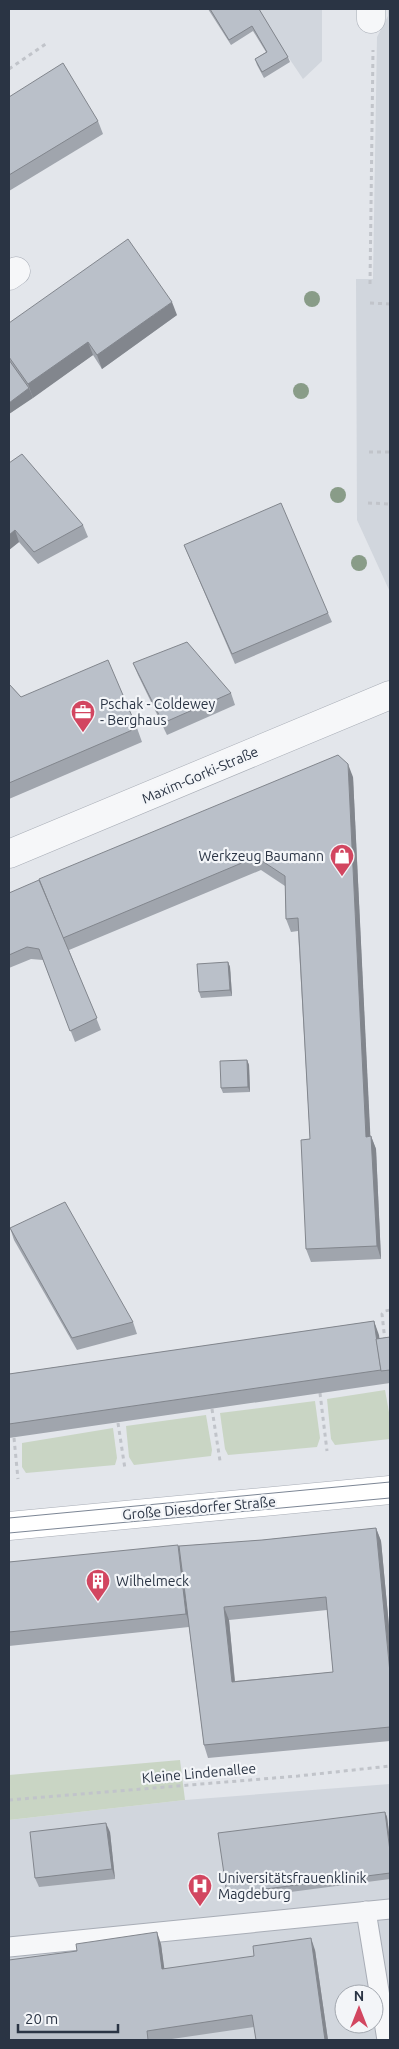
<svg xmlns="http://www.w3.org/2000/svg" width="399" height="2049" font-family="Ubuntu,sans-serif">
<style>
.built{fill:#d1d6dd;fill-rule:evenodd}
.green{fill:#c9d5c4}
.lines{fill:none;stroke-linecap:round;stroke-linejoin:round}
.lane-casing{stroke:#a8adb6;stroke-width:21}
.street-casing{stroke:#a8adb6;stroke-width:29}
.secondary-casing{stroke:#a8adb6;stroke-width:29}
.path{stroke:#c1c4ca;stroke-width:3;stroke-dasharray:4 4;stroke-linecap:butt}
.lane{stroke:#f6f7f9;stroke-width:19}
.street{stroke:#f6f7f9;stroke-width:28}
.secondary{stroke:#fff;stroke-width:28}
.tram{stroke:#7c8695;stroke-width:1}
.tree{fill:#899c88}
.wall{fill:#a0a5ad;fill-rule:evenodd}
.shaded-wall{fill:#82868d}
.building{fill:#bac0c9;stroke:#82868d;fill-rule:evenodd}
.labels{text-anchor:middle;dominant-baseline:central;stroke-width:4.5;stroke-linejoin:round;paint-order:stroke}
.poi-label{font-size:14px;fill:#2a3444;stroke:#f3f5f8;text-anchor:start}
.street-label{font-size:14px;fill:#2a3444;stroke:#f3f5f8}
</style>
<rect width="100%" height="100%" fill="#e3e6eb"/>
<g class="built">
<polygon points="256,9 322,9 322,61 303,79"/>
<polygon points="388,9 390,9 390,592 357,520 356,279 373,279 377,37 388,16"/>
<path d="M390 1784V2040H9V1820L185 1800ZM344 1994H374V2024H344Z"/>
</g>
<g class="green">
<polygon points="385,1390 390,1418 390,1439 335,1445 331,1439 327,1399"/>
<polygon points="315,1401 320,1438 317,1447 228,1455 225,1449 220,1413"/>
<polygon points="206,1415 212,1450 211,1456 134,1465 129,1457 126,1426"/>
<polygon points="113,1428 117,1458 115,1465 26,1473 22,1467 22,1443"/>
<polygon points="180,1760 185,1800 9,1820 9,1775"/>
</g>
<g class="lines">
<defs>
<g id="lane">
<polyline points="366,1911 387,2040"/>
<polyline points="9,1947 390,1909"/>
</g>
<g id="street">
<polyline points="371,9 371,19"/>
<polyline points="9,276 16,271"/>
<polyline points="9,854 390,695"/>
</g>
<polyline id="secondary" points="9,1526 390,1490"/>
</defs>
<use href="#lane" class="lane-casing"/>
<use href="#street" class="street-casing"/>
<use href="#secondary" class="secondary-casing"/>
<g class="path">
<polyline points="9,69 47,43"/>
<polyline points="370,284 373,50"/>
<polyline points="370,303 390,304"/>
<polyline points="369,452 390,452"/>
<polyline points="368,503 390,504"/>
<polyline points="385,1341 382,1314 385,1311 390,1310"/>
<polyline points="320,1393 327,1451"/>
<polyline points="212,1409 220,1461"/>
<polyline points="118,1423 125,1469"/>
<polyline points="14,1438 18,1479"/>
<polyline points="9,1800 298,1776 390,1766"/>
</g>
<use href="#lane" class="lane"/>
<use href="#street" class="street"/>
<use href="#secondary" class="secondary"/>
<g class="tram">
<polyline points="9,1518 390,1482"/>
<polyline points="9,1533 390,1498"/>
</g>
</g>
<g class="tree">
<circle cx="312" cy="299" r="8"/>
<circle cx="301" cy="391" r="8"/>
<circle cx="338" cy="495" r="8"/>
<circle cx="359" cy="563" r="8"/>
</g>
<g class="wall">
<polygon points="208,9 259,9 288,57 290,62 264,78 257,65 255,59 266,52 253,31 231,45"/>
<polygon points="9,97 98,121 103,134 9,191"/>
<polygon points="177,315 102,369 93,355 9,414 9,323"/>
<polygon points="9,463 83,525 88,537 38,564 19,542 9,550"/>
<polygon points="184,545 328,613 332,622 235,664"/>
<polygon points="133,663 231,693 235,705 167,735 138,675"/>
<polygon points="9,684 21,697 137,728 142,742 9,799"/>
<polygon points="353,777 370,1136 371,1136 376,1149 381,1259 311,1262 306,1249 310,1139 298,931 291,932 286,919 285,886 261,870 69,950 101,1030 75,1042 43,960 31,959 9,968 9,893"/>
<polygon points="228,962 230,967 232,996 201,998 199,992"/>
<polygon points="247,1060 249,1065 250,1092 223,1093 221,1088"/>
<polygon points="10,1228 133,1322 137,1334 77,1350 14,1240"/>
<polygon points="374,1321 379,1339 390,1337 390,1383 9,1438 9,1374"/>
<path d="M376 1528 381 1541 390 1637V1741L208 1758 204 1745 189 1627 9 1646V1562L179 1546 262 1540ZM327 1610 333 1672 235 1681 229 1620Z"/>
<polygon points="385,1812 387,1817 390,1841 390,1879 228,1900 227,1894"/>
<polygon points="110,1832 115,1879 39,1887 35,1878"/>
<polygon points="161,1944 164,1969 315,1950 328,2040 256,2040 254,2027 165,2040 9,2040"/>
</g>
<g class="shaded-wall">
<polygon points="172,302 177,315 102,369 97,355"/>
<polygon points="88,342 93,355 33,398 28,384"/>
<polygon points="29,388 33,398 9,414 9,403"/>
<polygon points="15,530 19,542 9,550 9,535"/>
<polygon points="348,764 353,777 371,1149 366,1137"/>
<polygon points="228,962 230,967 232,996 230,990"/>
<polygon points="247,1060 249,1065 250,1092 248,1087"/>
<polygon points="371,1136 376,1149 381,1259 377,1246"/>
<polygon points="374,1321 379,1335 384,1371 381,1371"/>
<polygon points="376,1528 381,1541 390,1637 390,1673"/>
<polygon points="178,1545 191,1627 186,1614"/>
<polygon points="224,1607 229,1620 236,1695 232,1682"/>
<polygon points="385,1812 387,1817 390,1841 390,1851"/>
<polygon points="106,1823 110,1832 115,1879 112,1869"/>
<polygon points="157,1932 161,1944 166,1981 162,1969"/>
<polygon points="311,1938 315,1950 328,2040 325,2040"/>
</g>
<g class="building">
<polygon points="210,9 259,9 288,57 262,72 255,59 267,52 252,26 229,40"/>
<polygon points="63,63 98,121 9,175 9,97"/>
<polygon points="128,239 172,302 97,355 88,342 28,384 9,357 9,323"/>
<polygon points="9,360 29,388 9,403"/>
<polygon points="22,454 83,525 34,552 15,530 9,535 9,463"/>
<polygon points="281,503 328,613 232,654 184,545"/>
<polygon points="187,642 231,693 163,723 133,663"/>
<polygon points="108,660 137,728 9,783 9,684 21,697"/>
<polygon points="338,755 348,764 366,1137 371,1136 377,1246 306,1249 301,1140 310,1139 298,918 286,919 285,876 256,857 63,938 39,879"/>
<polygon points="39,880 97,1018 70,1031 39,949 27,947 9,955 9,893"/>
<polygon points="228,962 230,990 199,992 197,964"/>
<polygon points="247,1060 248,1087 221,1088 220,1061"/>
<polygon points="65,1202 133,1322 72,1338 10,1228"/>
<polygon points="374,1321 381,1370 9,1424 9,1374"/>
<polygon points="390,1337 390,1370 381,1371 376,1339"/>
<path d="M376 1528 390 1673V1727L204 1745 179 1546 262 1540ZM326 1597 333 1672 232 1682 224 1607Z"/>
<polygon points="178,1545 186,1614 9,1632 9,1562"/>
<polygon points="385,1812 390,1851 390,1873 227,1894 218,1833"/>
<polygon points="106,1823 112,1869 35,1878 30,1832"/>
<polygon points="157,1932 162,1969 254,1956 253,1946 311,1938 325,2040 256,2040 252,2015 147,2031 148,2040 9,2040 9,1960 77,1951 76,1944"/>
</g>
<defs>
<symbol id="office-pin" viewBox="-11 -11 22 30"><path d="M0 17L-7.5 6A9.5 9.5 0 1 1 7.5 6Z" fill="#d24660" stroke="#f3f5f8"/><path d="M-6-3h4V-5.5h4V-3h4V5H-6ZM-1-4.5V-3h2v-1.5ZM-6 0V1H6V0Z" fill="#fff"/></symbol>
<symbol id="shop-pin" viewBox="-11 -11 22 30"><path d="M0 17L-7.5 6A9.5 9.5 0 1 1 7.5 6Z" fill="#d24660" stroke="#f3f5f8"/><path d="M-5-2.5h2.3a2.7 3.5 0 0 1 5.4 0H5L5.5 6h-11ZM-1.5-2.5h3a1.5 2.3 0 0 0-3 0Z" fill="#fff"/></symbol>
<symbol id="building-pin" viewBox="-11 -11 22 30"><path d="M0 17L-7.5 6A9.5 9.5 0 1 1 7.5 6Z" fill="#d24660" stroke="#f3f5f8"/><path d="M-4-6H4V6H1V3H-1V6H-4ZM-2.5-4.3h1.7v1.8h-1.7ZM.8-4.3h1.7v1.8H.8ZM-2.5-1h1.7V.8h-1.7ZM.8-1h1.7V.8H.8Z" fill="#fff"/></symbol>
<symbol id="hospital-pin" viewBox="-11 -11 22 30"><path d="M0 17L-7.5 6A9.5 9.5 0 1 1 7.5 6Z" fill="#d24660" stroke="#f3f5f8"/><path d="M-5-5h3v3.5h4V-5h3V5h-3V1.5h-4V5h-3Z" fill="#fff"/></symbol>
</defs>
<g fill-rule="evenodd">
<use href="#office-pin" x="69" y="698" width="28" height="38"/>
<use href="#shop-pin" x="328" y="842" width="28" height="38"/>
<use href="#building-pin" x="84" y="1567" width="28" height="38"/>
<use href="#hospital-pin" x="186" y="1872" width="28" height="38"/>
</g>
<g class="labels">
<g class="poi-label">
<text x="100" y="704">Pschak - Coldewey<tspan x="100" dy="16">- Berghaus</tspan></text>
<text x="324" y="856" text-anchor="end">Werkzeug Baumann</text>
<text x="116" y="1581">Wilhelmeck</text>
<text x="218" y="1878">Universitätsfrauenklinik<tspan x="218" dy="16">Magdeburg</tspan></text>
</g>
<g class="street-label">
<text transform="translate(200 775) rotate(-23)">Maxim-Gorki-Straße</text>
<text transform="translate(199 1508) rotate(-5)">Große Diesdorfer Straße</text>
<text transform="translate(199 1773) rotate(-5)">Kleine Lindenallee</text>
</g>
</g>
<rect width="399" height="2049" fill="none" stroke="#2a3444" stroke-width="20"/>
<g transform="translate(359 2009)"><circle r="24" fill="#f3f5f8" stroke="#a3a8b0"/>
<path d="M0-4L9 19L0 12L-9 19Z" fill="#d24660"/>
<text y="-8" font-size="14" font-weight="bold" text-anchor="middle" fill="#2a3444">N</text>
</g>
<path d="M18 2024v8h100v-8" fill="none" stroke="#2a3444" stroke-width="2.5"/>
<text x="25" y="2024" font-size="15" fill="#2a3444" stroke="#f3f5f8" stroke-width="4" paint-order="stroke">20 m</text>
</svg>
